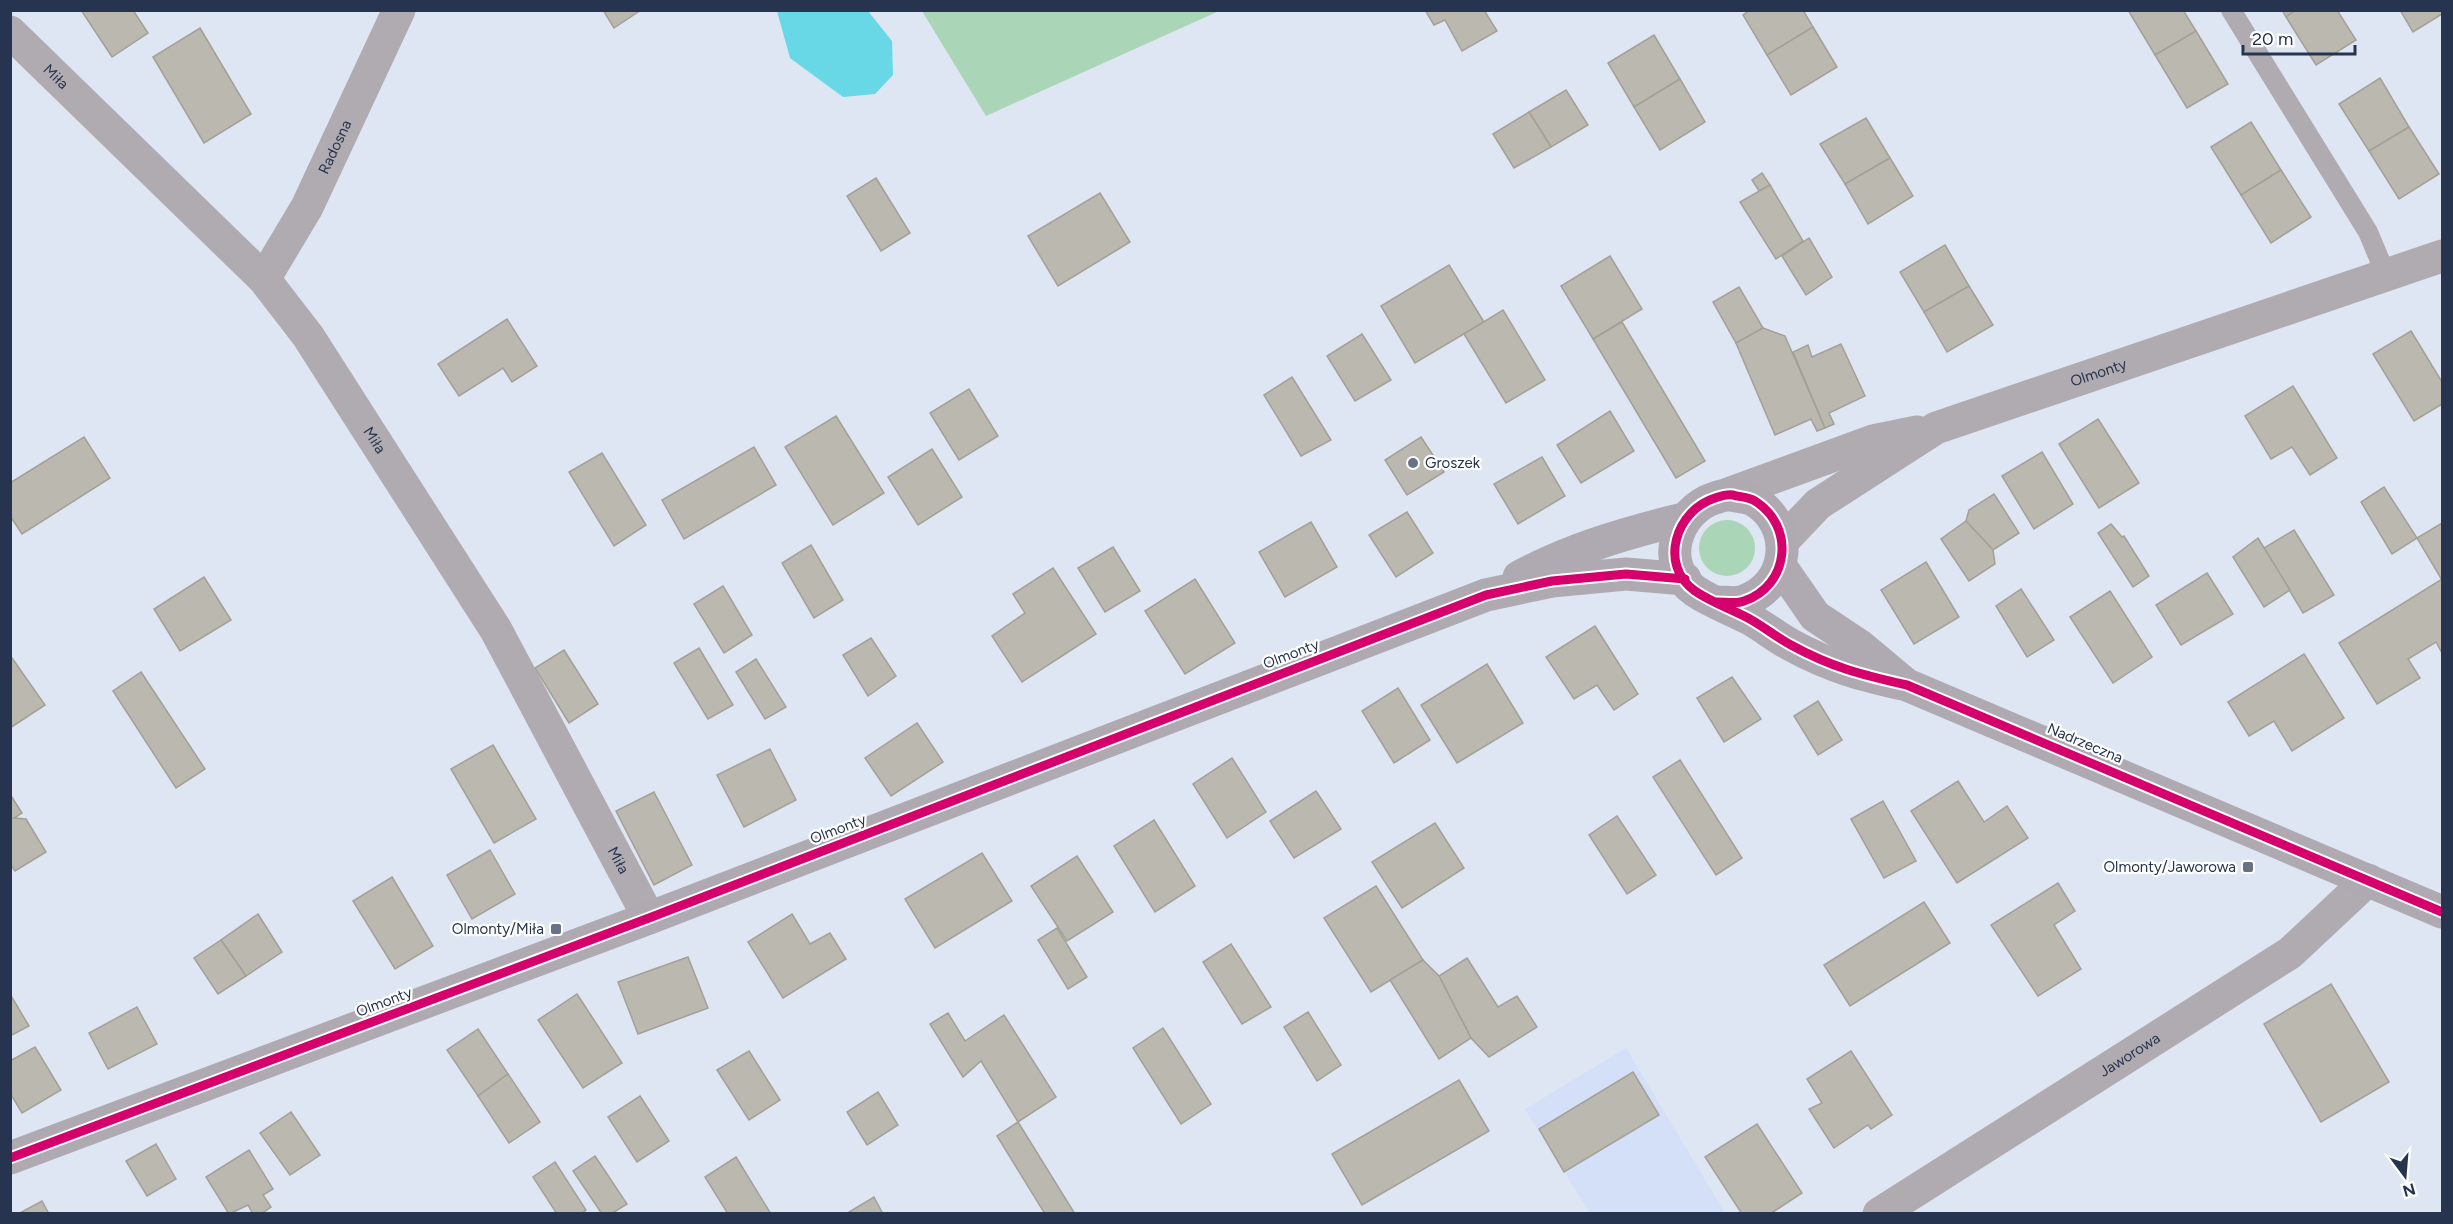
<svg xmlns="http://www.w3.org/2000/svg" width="2453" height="1224" font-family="Figtree,sans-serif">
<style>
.built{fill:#d4e0f7}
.green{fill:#aad5b6}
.water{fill:#68d8e7}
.building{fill:#bbb8b0;stroke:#a3a097;stroke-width:1.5}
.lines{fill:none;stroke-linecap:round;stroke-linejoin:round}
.lane{stroke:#b0abb0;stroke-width:20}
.street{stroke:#b0abb0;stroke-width:33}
.secondary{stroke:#afaab1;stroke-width:33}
.cycleway-casing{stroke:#fff;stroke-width:13}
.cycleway{stroke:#d6006c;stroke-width:9}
.poi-dot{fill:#677289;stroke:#fff;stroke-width:2}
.labels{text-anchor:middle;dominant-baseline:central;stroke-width:4.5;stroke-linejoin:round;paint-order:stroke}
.street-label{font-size:15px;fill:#27344f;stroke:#fff}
.poi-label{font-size:15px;fill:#27344f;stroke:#fff;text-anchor:end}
</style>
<rect width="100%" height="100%" fill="#dee6f4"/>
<polygon class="built" points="1626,1048 1725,1213 1590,1213 1525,1109"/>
<g class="green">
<polygon points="922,11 1219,11 986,116"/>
<circle cx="1727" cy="548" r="28"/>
</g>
<polygon class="water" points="777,11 868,11 892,41 893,75 875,94 843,97 790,58"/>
<g class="building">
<polygon points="81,10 133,10 148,33 112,57"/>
<polygon points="603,10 641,10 614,28"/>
<polygon points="1425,10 1484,10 1497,31 1462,51 1445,20 1434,25"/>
<polygon points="1750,10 1803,10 1813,27 1767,55 1743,15"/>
<polygon points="2128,10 2183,10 2196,31 2155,55"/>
<polygon points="2282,10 2296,10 2286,17"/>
<polygon points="2296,10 2337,10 2356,40 2316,65 2286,17"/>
<polygon points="2400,10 2442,10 2442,14 2413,32"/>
<polygon points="1813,27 1837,67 1791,95 1767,55"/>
<polygon points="200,28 251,114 204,143 153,57"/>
<polygon points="2196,31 2228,84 2187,108 2155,55"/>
<polygon points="1654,35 1680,79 1634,107 1608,63"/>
<polygon points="2380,78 2409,127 2369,151 2339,104"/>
<polygon points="1680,79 1705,122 1660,150 1634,107"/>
<polygon points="1566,90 1588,125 1551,147 1529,112"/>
<polygon points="1529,112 1551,147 1514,168 1493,134"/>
<polygon points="1866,118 1890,158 1845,184 1820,144"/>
<polygon points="2251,122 2281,170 2241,195 2211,147"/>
<polygon points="2409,127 2439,174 2399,199 2369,151"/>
<polygon points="1890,158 1913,196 1868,224 1845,184"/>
<polygon points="2281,170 2311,217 2271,243 2241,195"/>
<polygon points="1762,173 1770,185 1759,191 1752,180"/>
<polygon points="876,178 910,233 881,251 847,196"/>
<polygon points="1770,185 1803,241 1776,259 1740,202"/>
<polygon points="1100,193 1130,242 1058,286 1028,236"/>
<polygon points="1809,238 1832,277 1806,295 1782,256"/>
<polygon points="1945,245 1969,286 1924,312 1900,272"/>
<polygon points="1610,256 1642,309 1593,339 1561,286"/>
<polygon points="1449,265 1484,322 1415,363 1381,306"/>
<polygon points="1969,286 1993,325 1947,352 1924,312"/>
<polygon points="1739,287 1763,328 1736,343 1713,302"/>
<polygon points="1503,310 1545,380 1506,403 1464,334"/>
<polygon points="507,319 537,366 512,382 503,368 459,396 438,364"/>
<polygon points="1622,322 1705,461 1676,478 1593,339"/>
<polygon points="1763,328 1785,336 1825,428 1817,431 1811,419 1775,435 1736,343"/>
<polygon points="2411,331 2442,382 2442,404 2414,421 2373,354"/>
<polygon points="1362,334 1391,380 1355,401 1327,356"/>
<polygon points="1841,344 1865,396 1829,413 1834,424 1825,428 1793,352 1808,345 1812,357"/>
<polygon points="1292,377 1331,440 1301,456 1264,395"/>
<polygon points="2293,386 2337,458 2310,475 2292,447 2271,459 2245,416"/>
<polygon points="969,389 998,436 959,460 930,413"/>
<polygon points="1610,411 1634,451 1581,483 1557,445"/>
<polygon points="836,416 884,493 833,525 785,447"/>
<polygon points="2098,419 2139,483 2099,508 2059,444"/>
<polygon points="84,437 110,478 22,534 10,516 10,483"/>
<polygon points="1421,437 1444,472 1407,495 1385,460"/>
<polygon points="754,447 776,485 684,539 662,500"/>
<polygon points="932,449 962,497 918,525 888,477"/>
<polygon points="2042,452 2073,504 2034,529 2002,476"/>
<polygon points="602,453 646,525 614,546 569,472"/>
<polygon points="1542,457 1565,496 1518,524 1494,484"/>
<polygon points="2384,487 2417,538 2392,554 2361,502"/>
<polygon points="1994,494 2019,533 1993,550 1966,521 1969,510"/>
<polygon points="1407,512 1433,553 1396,577 1369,535"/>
<polygon points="1966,521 1993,550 1995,564 1969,581 1941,539"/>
<polygon points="1311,522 1337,567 1285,597 1259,552"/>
<polygon points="2442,523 2442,580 2417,538"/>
<polygon points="2111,524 2122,537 2124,536 2149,576 2133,587 2098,533"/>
<polygon points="2294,530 2334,595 2303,613 2264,548"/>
<polygon points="2258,538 2290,590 2264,607 2233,557"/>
<polygon points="811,545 843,600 814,618 782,563"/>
<polygon points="1113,547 1140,591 1105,612 1078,568"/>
<polygon points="1926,562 1959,617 1914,644 1881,590"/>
<polygon points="1053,568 1096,634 1022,682 992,636 1025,613 1013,594"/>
<polygon points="2207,573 2233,614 2181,645 2156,605"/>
<polygon points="204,577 231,620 180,651 154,609"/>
<polygon points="1195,579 1235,643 1185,674 1145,611"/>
<polygon points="2442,579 2442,653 2436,642 2408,659 2420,678 2377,704 2339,643"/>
<polygon points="723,586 752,635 724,653 694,604"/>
<polygon points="2021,589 2054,640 2027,657 1996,606"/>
<polygon points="2110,591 2152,657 2113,683 2070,617"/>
<polygon points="1595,626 1638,694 1614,710 1597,685 1574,699 1546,657"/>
<polygon points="871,638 896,676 868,696 843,655"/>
<polygon points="699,648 733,705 708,719 674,663"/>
<polygon points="564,650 598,704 569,723 535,668"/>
<polygon points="2304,654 2344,718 2292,751 2274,721 2249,736 2228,702"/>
<polygon points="12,658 45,705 10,728 10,659"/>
<polygon points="756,659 786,707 765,719 736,672"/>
<polygon points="1487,664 1523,723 1457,763 1421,705"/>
<polygon points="141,672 205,769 176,788 113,691"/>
<polygon points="1732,677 1761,719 1724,742 1697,698"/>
<polygon points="1398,688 1430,740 1394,763 1362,711"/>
<polygon points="1818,701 1842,740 1818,755 1794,716"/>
<polygon points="917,723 943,762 891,796 865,758"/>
<polygon points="493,745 536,819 494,843 451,769"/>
<polygon points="770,749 796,800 744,827 717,775"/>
<polygon points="1232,758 1266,812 1227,838 1193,784"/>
<polygon points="1680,760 1742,858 1716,875 1653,777"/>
<polygon points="1958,781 1984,822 2007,806 2028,838 1957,883 1911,811"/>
<polygon points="1316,791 1341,829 1294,858 1270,821"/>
<polygon points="654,792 692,865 654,885 616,811"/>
<polygon points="10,794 22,813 14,818 26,819 46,852 15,871 10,864"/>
<polygon points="1883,801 1916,861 1884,878 1851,819"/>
<polygon points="1617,816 1656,875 1627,894 1589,835"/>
<polygon points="1154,820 1195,886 1155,912 1114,846"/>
<polygon points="1435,823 1464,868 1402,908 1372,862"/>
<polygon points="490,850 515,894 472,919 447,875"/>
<polygon points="982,853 1012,901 935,948 905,899"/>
<polygon points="1077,856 1113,912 1067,941 1031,886"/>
<polygon points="392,877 433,946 395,969 353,901"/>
<polygon points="2058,883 2075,911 2054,925 2081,969 2038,996 1991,925"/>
<polygon points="1376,886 1423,960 1371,992 1324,918"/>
<polygon points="1924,902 1950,943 1850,1006 1824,965"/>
<polygon points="258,914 282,952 246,976 221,940"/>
<polygon points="792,914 810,944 830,933 846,959 783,998 748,942"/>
<polygon points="1057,928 1087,977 1068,989 1038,940"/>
<polygon points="221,940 246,976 218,994 194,958"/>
<polygon points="1231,944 1271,1007 1242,1024 1203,962"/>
<polygon points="688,957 708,1008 638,1034 618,982"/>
<polygon points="1467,958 1498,1007 1517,996 1537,1027 1489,1057 1471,1038 1439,976"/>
<polygon points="1423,960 1439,976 1471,1038 1439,1059 1390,980"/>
<polygon points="2331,984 2389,1082 2321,1122 2264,1024"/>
<polygon points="10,994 29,1026 10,1036"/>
<polygon points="577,994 622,1063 583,1088 538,1020"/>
<polygon points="137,1007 157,1044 108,1069 89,1033"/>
<polygon points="1308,1012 1341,1065 1317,1081 1284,1027"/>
<polygon points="948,1013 965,1041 1004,1015 1056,1097 1018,1122 981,1061 963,1077 930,1024"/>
<polygon points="1163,1028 1211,1104 1181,1124 1133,1048"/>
<polygon points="478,1029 508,1074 478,1096 447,1050"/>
<polygon points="35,1047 61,1090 22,1113 10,1093 10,1061"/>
<polygon points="749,1051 780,1100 749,1120 717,1070"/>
<polygon points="1851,1051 1892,1115 1871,1129 1868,1125 1834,1148 1809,1109 1822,1103 1807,1079"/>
<polygon points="1633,1072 1659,1115 1564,1172 1539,1129"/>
<polygon points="508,1074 540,1122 509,1143 478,1096"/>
<polygon points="1459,1080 1489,1131 1362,1205 1332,1154"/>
<polygon points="878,1092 898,1125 867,1145 847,1112"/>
<polygon points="640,1096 669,1141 637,1162 608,1117"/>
<polygon points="291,1112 320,1155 290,1175 260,1133"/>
<polygon points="1018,1122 1075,1214 1045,1214 997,1136"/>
<polygon points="1757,1124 1802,1193 1770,1214 1742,1214 1705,1157"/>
<polygon points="156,1144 176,1179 147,1196 126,1161"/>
<polygon points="249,1150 273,1189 263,1195 271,1207 261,1214 253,1214 248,1205 229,1214 206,1177"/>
<polygon points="595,1156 627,1204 611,1214 602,1214 573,1171"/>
<polygon points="736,1157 771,1214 728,1214 705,1177"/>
<polygon points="555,1162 586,1210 581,1214 557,1214 533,1177"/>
<polygon points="874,1197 883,1214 850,1214 849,1212"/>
<polygon points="42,1201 49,1214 18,1214"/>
</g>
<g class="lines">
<polyline class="lane" points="2231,10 2368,232 2386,275"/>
<g class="street">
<path id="s1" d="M10 32 264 279 308 336 496 630 649 918"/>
<path id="s2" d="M264 279 307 207 399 10"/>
<polyline points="1728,494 1873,441 1917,432"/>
<path id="s3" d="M1783 541 1818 504 1936 428 2442 256"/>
<path id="s4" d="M1879 1214 2290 953 2368 880"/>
</g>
<g class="secondary">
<polyline points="1781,567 1815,616 1860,646 1903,682"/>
<path d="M1519 577C1571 549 1626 533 1683 519"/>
<path d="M1717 602C1725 602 1737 604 1744 601 1790 585 1795 526 1755 501 1749 497 1739 497 1733 495 1726 494 1721 496 1715 498 1676 510 1658 565 1695 591 1711 602 1731 609 1748 618 1763 626 1776 637 1791 645 1831 667 1862 675 1907 685L2442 912"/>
<polyline points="10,1158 649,918 1486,595 1552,581 1626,574 1685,579"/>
</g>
<defs>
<g id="cycleway">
<path d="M1717 602C1725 602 1737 604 1744 601 1790 585 1795 526 1755 501 1749 497 1739 497 1733 495 1726 494 1721 496 1715 498 1676 510 1658 565 1695 591 1711 602 1731 609 1748 618 1763 626 1776 637 1791 645 1831 667 1862 675 1907 685L2442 912"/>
<polyline points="10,1158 649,918 1486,595 1552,581 1626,574 1685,579"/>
</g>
</defs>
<use href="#cycleway" class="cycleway-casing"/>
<use href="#cycleway" class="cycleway"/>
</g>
<g class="poi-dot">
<circle cx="1413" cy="463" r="6"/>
<rect x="2242" y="861" width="12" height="12" rx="3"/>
<rect x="550" y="923" width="12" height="12" rx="3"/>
</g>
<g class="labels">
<g class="street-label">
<text stroke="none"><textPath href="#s1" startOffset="64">Miła</textPath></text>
<text stroke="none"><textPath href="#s2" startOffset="150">Radosna</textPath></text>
<text stroke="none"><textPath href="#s3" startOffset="363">Olmonty</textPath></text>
<text stroke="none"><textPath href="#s1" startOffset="550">Miła</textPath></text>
<text transform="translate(1291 654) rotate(-21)">Olmonty</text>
<text transform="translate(2085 743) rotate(23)">Nadrzeczna</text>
<text transform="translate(838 829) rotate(-21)">Olmonty</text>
<text stroke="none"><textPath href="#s1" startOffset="1036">Miła</textPath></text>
<text transform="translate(384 1002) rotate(-21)">Olmonty</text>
<text stroke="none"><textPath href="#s4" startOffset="297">Jaworowa</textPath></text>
</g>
<g class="poi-label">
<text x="1425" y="463" text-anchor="start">Groszek</text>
<text x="2236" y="867">Olmonty/Jaworowa</text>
<text x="544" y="929">Olmonty/Miła</text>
</g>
</g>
<rect width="2453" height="1224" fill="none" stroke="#27344f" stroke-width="24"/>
<g transform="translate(2405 1176) rotate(164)" stroke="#ffffff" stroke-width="4.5" paint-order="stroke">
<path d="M0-4.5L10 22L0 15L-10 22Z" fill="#27344f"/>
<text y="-9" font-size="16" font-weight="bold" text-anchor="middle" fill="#27344f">N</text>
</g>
<path d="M2243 45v9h112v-9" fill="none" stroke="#27344f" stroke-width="3"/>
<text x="2252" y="45" font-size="18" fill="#27344f" stroke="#ffffff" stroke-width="4.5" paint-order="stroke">20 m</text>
</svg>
